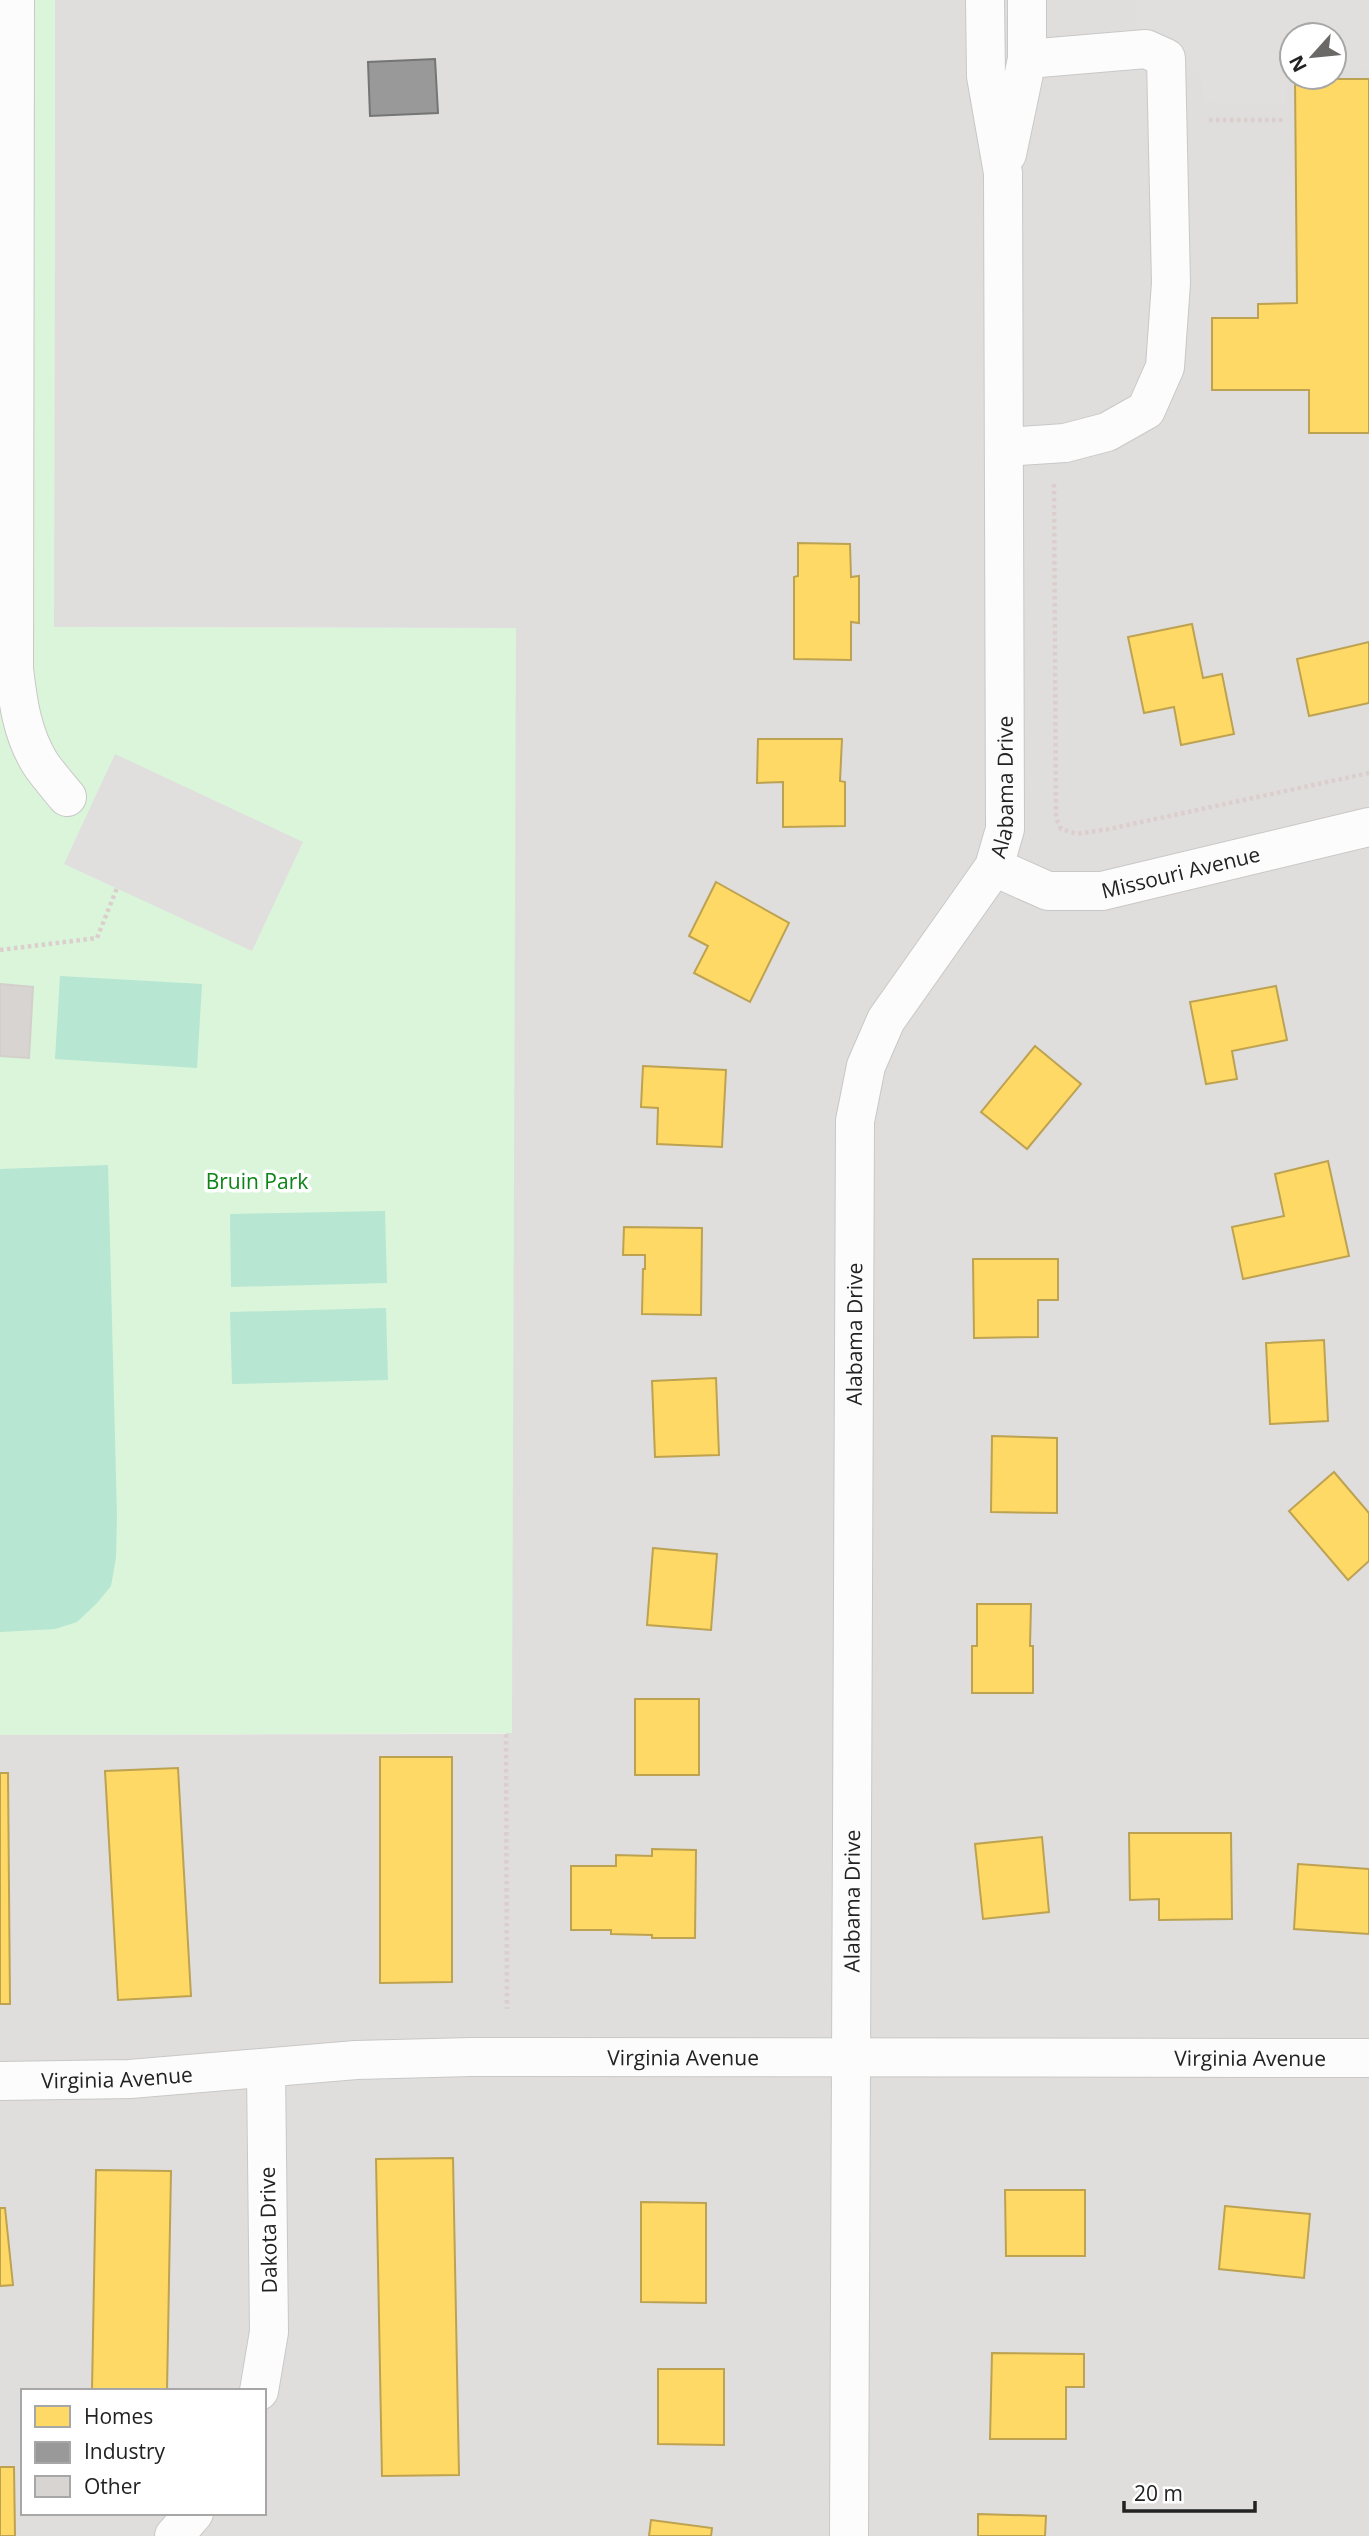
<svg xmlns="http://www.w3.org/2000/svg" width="1369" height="2536" font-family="'Open Sans',sans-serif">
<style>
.residential{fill:#dfdedc;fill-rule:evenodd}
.park{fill:#daf5da}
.pitch{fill:#b7e6d2}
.parking{fill:#e0dfde}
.homes{fill:#ffd966;stroke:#bda252;stroke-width:2}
.industry{fill:#999;stroke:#757575;stroke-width:2}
.building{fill:#d7d4d2;stroke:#d3d0cc;stroke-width:2}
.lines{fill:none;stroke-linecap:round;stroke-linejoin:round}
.minor-casing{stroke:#c9c8c7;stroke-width:40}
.path{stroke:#dccecd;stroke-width:4.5;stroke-dasharray:3.5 3.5;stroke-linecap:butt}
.minor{stroke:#fdfcfc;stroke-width:38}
.labels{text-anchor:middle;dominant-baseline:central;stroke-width:7;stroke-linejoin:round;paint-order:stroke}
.street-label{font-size:21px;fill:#222;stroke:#fff}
.park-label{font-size:21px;fill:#0c8416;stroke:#fff}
</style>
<rect width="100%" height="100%" fill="#f0eeeb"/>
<path class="residential" d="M55 0H1369V2536H0V1735L506 1734 515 628 54 627ZM1292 35H1334V77H1292ZM23 2391H264V2513H23Z"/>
<polygon class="park" points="0,0 55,0 54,627 516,628 512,1733 0,1735"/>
<g class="pitch">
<polygon points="60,976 202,984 197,1068 55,1059"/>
<polygon points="108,1165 117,1516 116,1557 111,1586 97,1603 77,1622 55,1629 0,1632 0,1169"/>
<polygon points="385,1211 387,1283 231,1287 230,1214"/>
<polygon points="386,1308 388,1380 232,1384 230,1312"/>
</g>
<g class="parking">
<polygon points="1137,0 1369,0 1369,70 1334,71 1334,35 1292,35 1292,73 1288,73 1285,106 1203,102 1202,77 1134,25"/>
<polygon points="115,754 303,842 252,951 64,864"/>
</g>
<g class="homes">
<polygon points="1295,79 1369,79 1369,433 1309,433 1309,390 1212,390 1212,318 1258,318 1258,304 1297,303"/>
<polygon points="798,543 850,544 851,577 859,576 859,623 851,622 851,660 794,659 794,577 798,576"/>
<polygon points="1192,624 1203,678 1222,674 1234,734 1181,745 1174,707 1144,713 1128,637"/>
<polygon points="1369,642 1369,703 1309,716 1297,659"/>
<polygon points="758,739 842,739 840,781 845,782 845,826 783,827 783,782 757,783"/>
<polygon points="716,882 789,923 750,1002 694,973 708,946 689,936"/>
<polygon points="1276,986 1287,1040 1232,1051 1237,1079 1206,1084 1190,1002"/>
<polygon points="1035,1046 1081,1084 1027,1149 981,1112"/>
<polygon points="643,1066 726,1070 722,1147 657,1144 658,1108 641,1107"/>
<polygon points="1328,1161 1349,1256 1243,1279 1232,1227 1284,1216 1275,1174"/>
<polygon points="624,1227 702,1228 701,1315 642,1314 643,1269 645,1269 645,1255 623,1255"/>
<polygon points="973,1259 1058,1259 1058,1300 1038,1300 1038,1337 974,1338"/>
<polygon points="1324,1340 1328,1421 1270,1424 1266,1343"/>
<polygon points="716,1378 719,1455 655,1457 652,1381"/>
<polygon points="992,1436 1057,1438 1057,1513 991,1512"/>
<polygon points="1334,1472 1369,1513 1369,1561 1348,1580 1289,1511"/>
<polygon points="653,1548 717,1554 711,1630 647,1625"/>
<polygon points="977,1604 1031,1604 1030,1646 1033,1646 1033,1693 972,1693 972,1646 977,1646"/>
<rect x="635" y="1699" width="64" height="76"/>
<polygon points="380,1757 452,1757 452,1982 380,1983"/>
<polygon points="178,1768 191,1996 118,2000 105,1771"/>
<polygon points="0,1773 8,1773 10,2004 0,2004"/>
<polygon points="1129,1833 1231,1833 1232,1919 1159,1920 1159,1899 1130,1900"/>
<polygon points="1042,1837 1049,1912 983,1919 975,1844"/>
<polygon points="652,1849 696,1850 695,1938 652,1938 652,1935 611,1934 611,1930 571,1930 571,1866 616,1866 616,1855 652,1856"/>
<polygon points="1298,1864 1369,1869 1369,1934 1294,1929"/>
<polygon points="453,2158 459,2475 382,2476 376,2159"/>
<polygon points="96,2170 171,2171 167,2391 92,2391"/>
<polygon points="1005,2190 1085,2190 1085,2256 1006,2256"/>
<polygon points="641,2202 706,2203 706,2303 641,2302"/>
<polygon points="1225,2206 1310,2214 1304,2278 1219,2269"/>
<polygon points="0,2208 5,2208 13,2285 0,2286"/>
<polygon points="992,2353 1084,2354 1084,2387 1066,2387 1066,2439 990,2439"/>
<polygon points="658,2369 724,2369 724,2445 658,2444"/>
<polygon points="0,2467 14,2467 15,2536 0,2536"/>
<polygon points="978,2514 1046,2516 1045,2536 978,2536"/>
<polygon points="651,2520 712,2528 711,2536 649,2536"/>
</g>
<polygon class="industry" points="435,59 438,113 370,116 368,62"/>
<polygon class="building" points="0,984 33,987 29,1058 0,1056"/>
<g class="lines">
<defs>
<g id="minor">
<path d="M15 0 14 669C18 702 22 734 40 763 48 775 58 786 67 797"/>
<polyline points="1007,154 1027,59 1027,0"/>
<polyline points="1004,447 1065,443 1107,432 1146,410 1165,367 1171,283 1166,58 1146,49 1027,59"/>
<path id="s1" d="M994 867 1048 891H1102L1369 827"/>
<path id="s2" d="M0 2081 130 2079 356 2060 471 2057 1369 2058"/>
<polyline points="259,2391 269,2332 266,2068"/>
<polyline points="174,2536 194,2513"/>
<path id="s3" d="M849 2536 855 1121 866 1066 886 1020 994 867 1005 829 1003 173 986 76 985 0"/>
</g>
</defs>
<use href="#minor" class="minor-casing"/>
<g class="path">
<polyline points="1209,120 1285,120"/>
<polyline points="1054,484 1056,818 1061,829 1077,834 1109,829 1369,773"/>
<polyline points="0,950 97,938 117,888"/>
<polyline points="506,1734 507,2009"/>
</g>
<use href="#minor" class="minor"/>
</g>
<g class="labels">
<g class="street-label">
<text stroke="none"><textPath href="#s3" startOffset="1790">Alabama Drive</textPath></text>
<text stroke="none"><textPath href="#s1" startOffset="194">Missouri Avenue</textPath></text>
<text stroke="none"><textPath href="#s3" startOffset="1202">Alabama Drive</textPath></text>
<text stroke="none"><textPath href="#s3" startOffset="635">Alabama Drive</textPath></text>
<text stroke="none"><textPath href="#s2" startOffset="684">Virginia Avenue</textPath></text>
<text stroke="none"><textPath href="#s2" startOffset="1251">Virginia Avenue</textPath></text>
<text stroke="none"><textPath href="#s2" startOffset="117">Virginia Avenue</textPath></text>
<text transform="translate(268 2230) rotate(-91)">Dakota Drive</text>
</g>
<g class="park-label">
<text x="257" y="1181">Bruin Park</text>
</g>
</g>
<rect x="21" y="2389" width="245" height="126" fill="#ffffff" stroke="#a7a7a7" stroke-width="2"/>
<rect x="35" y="2406" width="35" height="21" fill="#ffd966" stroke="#a7a7a7" stroke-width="2"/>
<text x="84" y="2424" font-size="21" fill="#222222">Homes</text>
<rect x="35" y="2442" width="35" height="21" fill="#999999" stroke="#a7a7a7" stroke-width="2"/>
<text x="84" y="2459" font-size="21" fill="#222222">Industry</text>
<rect x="35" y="2476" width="35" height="21" fill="#d7d4d2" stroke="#a7a7a7" stroke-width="2"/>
<text x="84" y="2494" font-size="21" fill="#222222">Other</text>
<g transform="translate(1313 56) rotate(243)"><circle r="33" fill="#ffffff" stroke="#a7a7a7" stroke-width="2"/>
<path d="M0-5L12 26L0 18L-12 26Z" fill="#6a6968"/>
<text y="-10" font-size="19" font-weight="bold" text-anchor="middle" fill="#222222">N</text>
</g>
<path d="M1124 2501v10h131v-10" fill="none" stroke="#222222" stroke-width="3.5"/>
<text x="1134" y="2501" font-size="21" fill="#222222" stroke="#ffffff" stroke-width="5" paint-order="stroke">20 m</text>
</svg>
